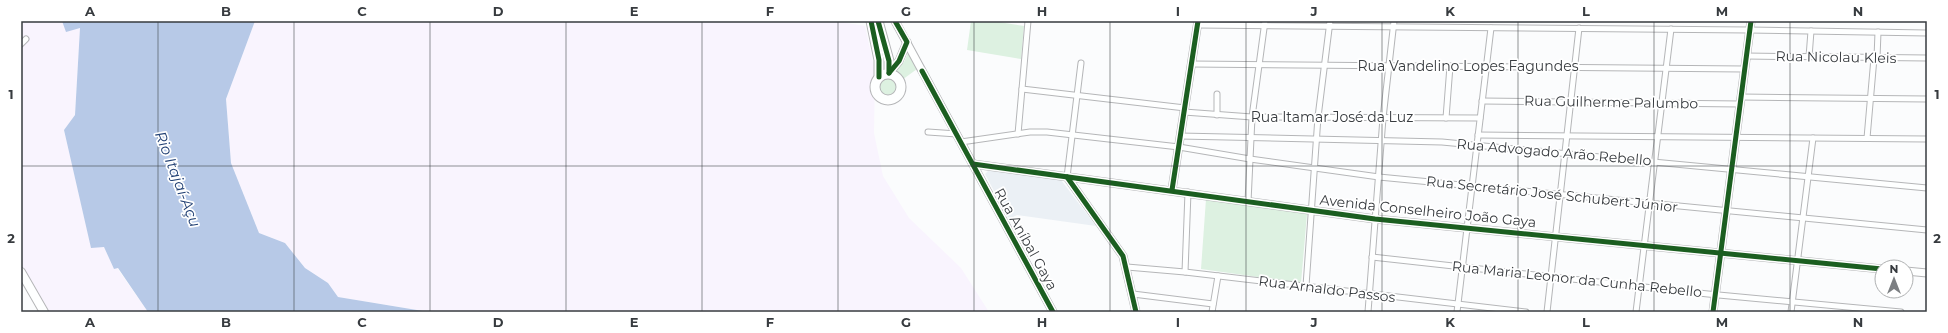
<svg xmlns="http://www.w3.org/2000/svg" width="1948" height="333" font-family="Montserrat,sans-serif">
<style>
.built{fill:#ebf0f5}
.industrial{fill:#f9f4fe}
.green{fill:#ddf1e1}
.water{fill:#b7c9e7}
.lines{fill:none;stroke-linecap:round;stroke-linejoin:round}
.street-casing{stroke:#b5b6b8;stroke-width:7}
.secondary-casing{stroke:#b5b6b8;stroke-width:9}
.primary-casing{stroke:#b5b6b8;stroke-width:10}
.highway-casing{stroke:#b5b6b8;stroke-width:11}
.street{stroke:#feffff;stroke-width:5}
.secondary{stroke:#feffff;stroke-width:7}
.primary{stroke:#feffff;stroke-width:8}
.highway{stroke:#feffff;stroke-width:9}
.cycleway-casing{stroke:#fff;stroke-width:8}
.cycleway{stroke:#1b5e20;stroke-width:5}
.grid{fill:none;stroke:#373b3f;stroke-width:1;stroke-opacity:0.55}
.labels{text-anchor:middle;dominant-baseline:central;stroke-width:3.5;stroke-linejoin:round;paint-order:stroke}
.street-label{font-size:14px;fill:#373b3f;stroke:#fff}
.water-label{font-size:15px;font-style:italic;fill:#203f73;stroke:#fff}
.neatline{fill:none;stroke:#373b3f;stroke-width:1.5}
.grid-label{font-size:13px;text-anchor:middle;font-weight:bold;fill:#373b3f}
</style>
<rect width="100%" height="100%" fill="#fbfcfd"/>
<polygon class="built" points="989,170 1061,180 1096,226 1017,215 1009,219 985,174"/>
<g class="industrial">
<polygon points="21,21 63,21 80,28 75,115 64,130 91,247 104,247 114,269 117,268 148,312 47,312 21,269"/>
<polygon points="255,21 835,21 865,26 875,72 874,133 883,176 909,218 961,268 989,312 429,312 338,297 328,283 305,268 285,243 259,233 231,163 226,99"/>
</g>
<g class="green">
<polygon points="971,21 992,21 1024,26 1021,59 967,50"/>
<polygon points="908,53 917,69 902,80 898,77 895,71 904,62"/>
<circle cx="888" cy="87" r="9"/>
<polygon points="1206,199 1307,214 1301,283 1201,269"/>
</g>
<polygon class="water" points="62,21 255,21 226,99 231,163 259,233 285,243 305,268 328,283 338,297 429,312 148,312 118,268 114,269 104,247 91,248 64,130 75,115 80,28 66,32"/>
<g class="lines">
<defs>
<g id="street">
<polyline points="1197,25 1749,30 1927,33"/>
<polyline points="21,44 26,39"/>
<polyline points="1746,56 1927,58"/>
<polyline points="1809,57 1811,31"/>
<polyline points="1877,58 1878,32"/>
<polyline points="1191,64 1744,69"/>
<polyline points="1022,89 1185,108"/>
<polyline points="1741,97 1927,99"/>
<polyline points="1482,101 1740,104"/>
<polyline points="1184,112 1252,117 1480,118"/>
<polyline points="1217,115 1217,94"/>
<polyline points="1446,118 1450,66"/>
<polyline points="928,132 957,134"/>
<polyline points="1018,134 1028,21"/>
<polyline points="1478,135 1927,139"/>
<polyline points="1180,136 1442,142 1927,188"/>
<polyline points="1867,138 1874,58"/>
<polyline points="961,142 1030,132 1047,132 1179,147 1250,159 1379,177 1927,230"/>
<polyline points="1067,177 1081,63"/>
<polyline points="1248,202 1252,117 1265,21"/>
<polyline points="1372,257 1708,294 1901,312"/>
<polyline points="1127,267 1185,272 1526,312"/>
<polyline points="1185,272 1188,192"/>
<polyline points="1306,286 1318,117 1330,21"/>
<polyline points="1133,294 1213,304"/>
<polyline points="1212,312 1218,276"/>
<polyline points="1368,312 1383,118 1394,21"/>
<polyline points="1457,312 1491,28"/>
<polyline points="1547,312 1579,28"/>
<polyline points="1636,312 1671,29"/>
<polyline points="1791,312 1813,138"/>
</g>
<g id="secondary">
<polyline points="895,21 1053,312"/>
<polyline points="889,73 899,61 907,42"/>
<polyline points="973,164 1375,219 1882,269"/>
<polyline points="1067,177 1123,256 1136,312"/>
<polyline points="1172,190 1198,21"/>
<polyline points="1906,271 1927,273"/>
<polyline points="1713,312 1751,21"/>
</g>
<polyline id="primary" points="21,272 44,312"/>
<g id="highway">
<polyline points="871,21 879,60 879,77"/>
<polyline points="878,21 889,61 889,73"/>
<circle cx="888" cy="87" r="13"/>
</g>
</defs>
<use href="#street" class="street-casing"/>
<use href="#secondary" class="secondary-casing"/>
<use href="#primary" class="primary-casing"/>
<use href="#highway" class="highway-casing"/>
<use href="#street" class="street"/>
<use href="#secondary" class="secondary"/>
<use href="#primary" class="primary"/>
<use href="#highway" class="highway"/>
<defs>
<g id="cycleway">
<polyline points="871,21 879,60 879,77"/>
<polyline points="878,21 889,61 889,73"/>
<polyline points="922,71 1053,312"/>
<polyline points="889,73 899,61 907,42 895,21"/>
<polyline points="973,164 1375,219 1882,269"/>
<polyline points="1067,177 1123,256 1136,312"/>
<polyline points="1172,190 1198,21"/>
<polyline points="1713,312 1751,21"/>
</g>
</defs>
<use href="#cycleway" class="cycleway-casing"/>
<use href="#cycleway" class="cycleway"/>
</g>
<path class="grid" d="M158 21V312M294 21V312M430 21V312M566 21V312M702 21V312M838 21V312M974 21V312M1110 21V312M1246 21V312M1382 21V312M1518 21V312M1654 21V312M1790 21V312M21 166H1927"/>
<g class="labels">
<g class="street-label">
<text transform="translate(1836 57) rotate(1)">Rua Nicolau Kleis</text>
<text x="1468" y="66">Rua Vandelino Lopes Fagundes</text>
<text transform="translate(1611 102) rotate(1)">Rua Guilherme Palumbo</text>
<text x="1332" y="117">Rua Itamar José da Luz</text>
<text transform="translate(1554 152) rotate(5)">Rua Advogado Arão Rebello</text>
<text transform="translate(1552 194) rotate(6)">Rua Secretário José Schubert Júnior</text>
<text transform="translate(1428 211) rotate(6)">Avenida Conselheiro João Gaya</text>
<text transform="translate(1026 239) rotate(61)">Rua Aníbal Gaya</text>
<text transform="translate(1577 279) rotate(6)">Rua Maria Leonor da Cunha Rebello</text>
<text transform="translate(1327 289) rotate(7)">Rua Arnaldo Passos</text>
</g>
<g class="water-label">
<text transform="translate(178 179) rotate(69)">Rio Itajaí-Açu</text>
</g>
</g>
<rect width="1948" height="333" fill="none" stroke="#ffffff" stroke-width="44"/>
<g transform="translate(1894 279)"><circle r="19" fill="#ffffff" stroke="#afb1b2"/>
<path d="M0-3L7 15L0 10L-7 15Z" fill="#7c7f82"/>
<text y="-6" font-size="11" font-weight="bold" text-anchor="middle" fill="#373b3f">N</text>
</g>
<rect x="22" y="22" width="1904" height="289" class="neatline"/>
<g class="grid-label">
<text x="90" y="16">A</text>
<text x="226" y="16">B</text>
<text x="362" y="16">C</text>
<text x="498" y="16">D</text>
<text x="634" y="16">E</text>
<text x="770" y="16">F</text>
<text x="906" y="16">G</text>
<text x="1042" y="16">H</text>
<text x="1178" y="16">I</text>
<text x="1314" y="16">J</text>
<text x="1450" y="16">K</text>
<text x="1586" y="16">L</text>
<text x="1722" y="16">M</text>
<text x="1858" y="16">N</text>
<text x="11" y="99">1</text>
<text x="1937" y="99">1</text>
<text x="11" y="243">2</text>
<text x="1937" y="243">2</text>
<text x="90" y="327">A</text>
<text x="226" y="327">B</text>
<text x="362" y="327">C</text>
<text x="498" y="327">D</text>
<text x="634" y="327">E</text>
<text x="770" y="327">F</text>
<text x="906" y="327">G</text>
<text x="1042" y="327">H</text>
<text x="1178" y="327">I</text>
<text x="1314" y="327">J</text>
<text x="1450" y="327">K</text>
<text x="1586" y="327">L</text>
<text x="1722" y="327">M</text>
<text x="1858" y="327">N</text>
</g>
</svg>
